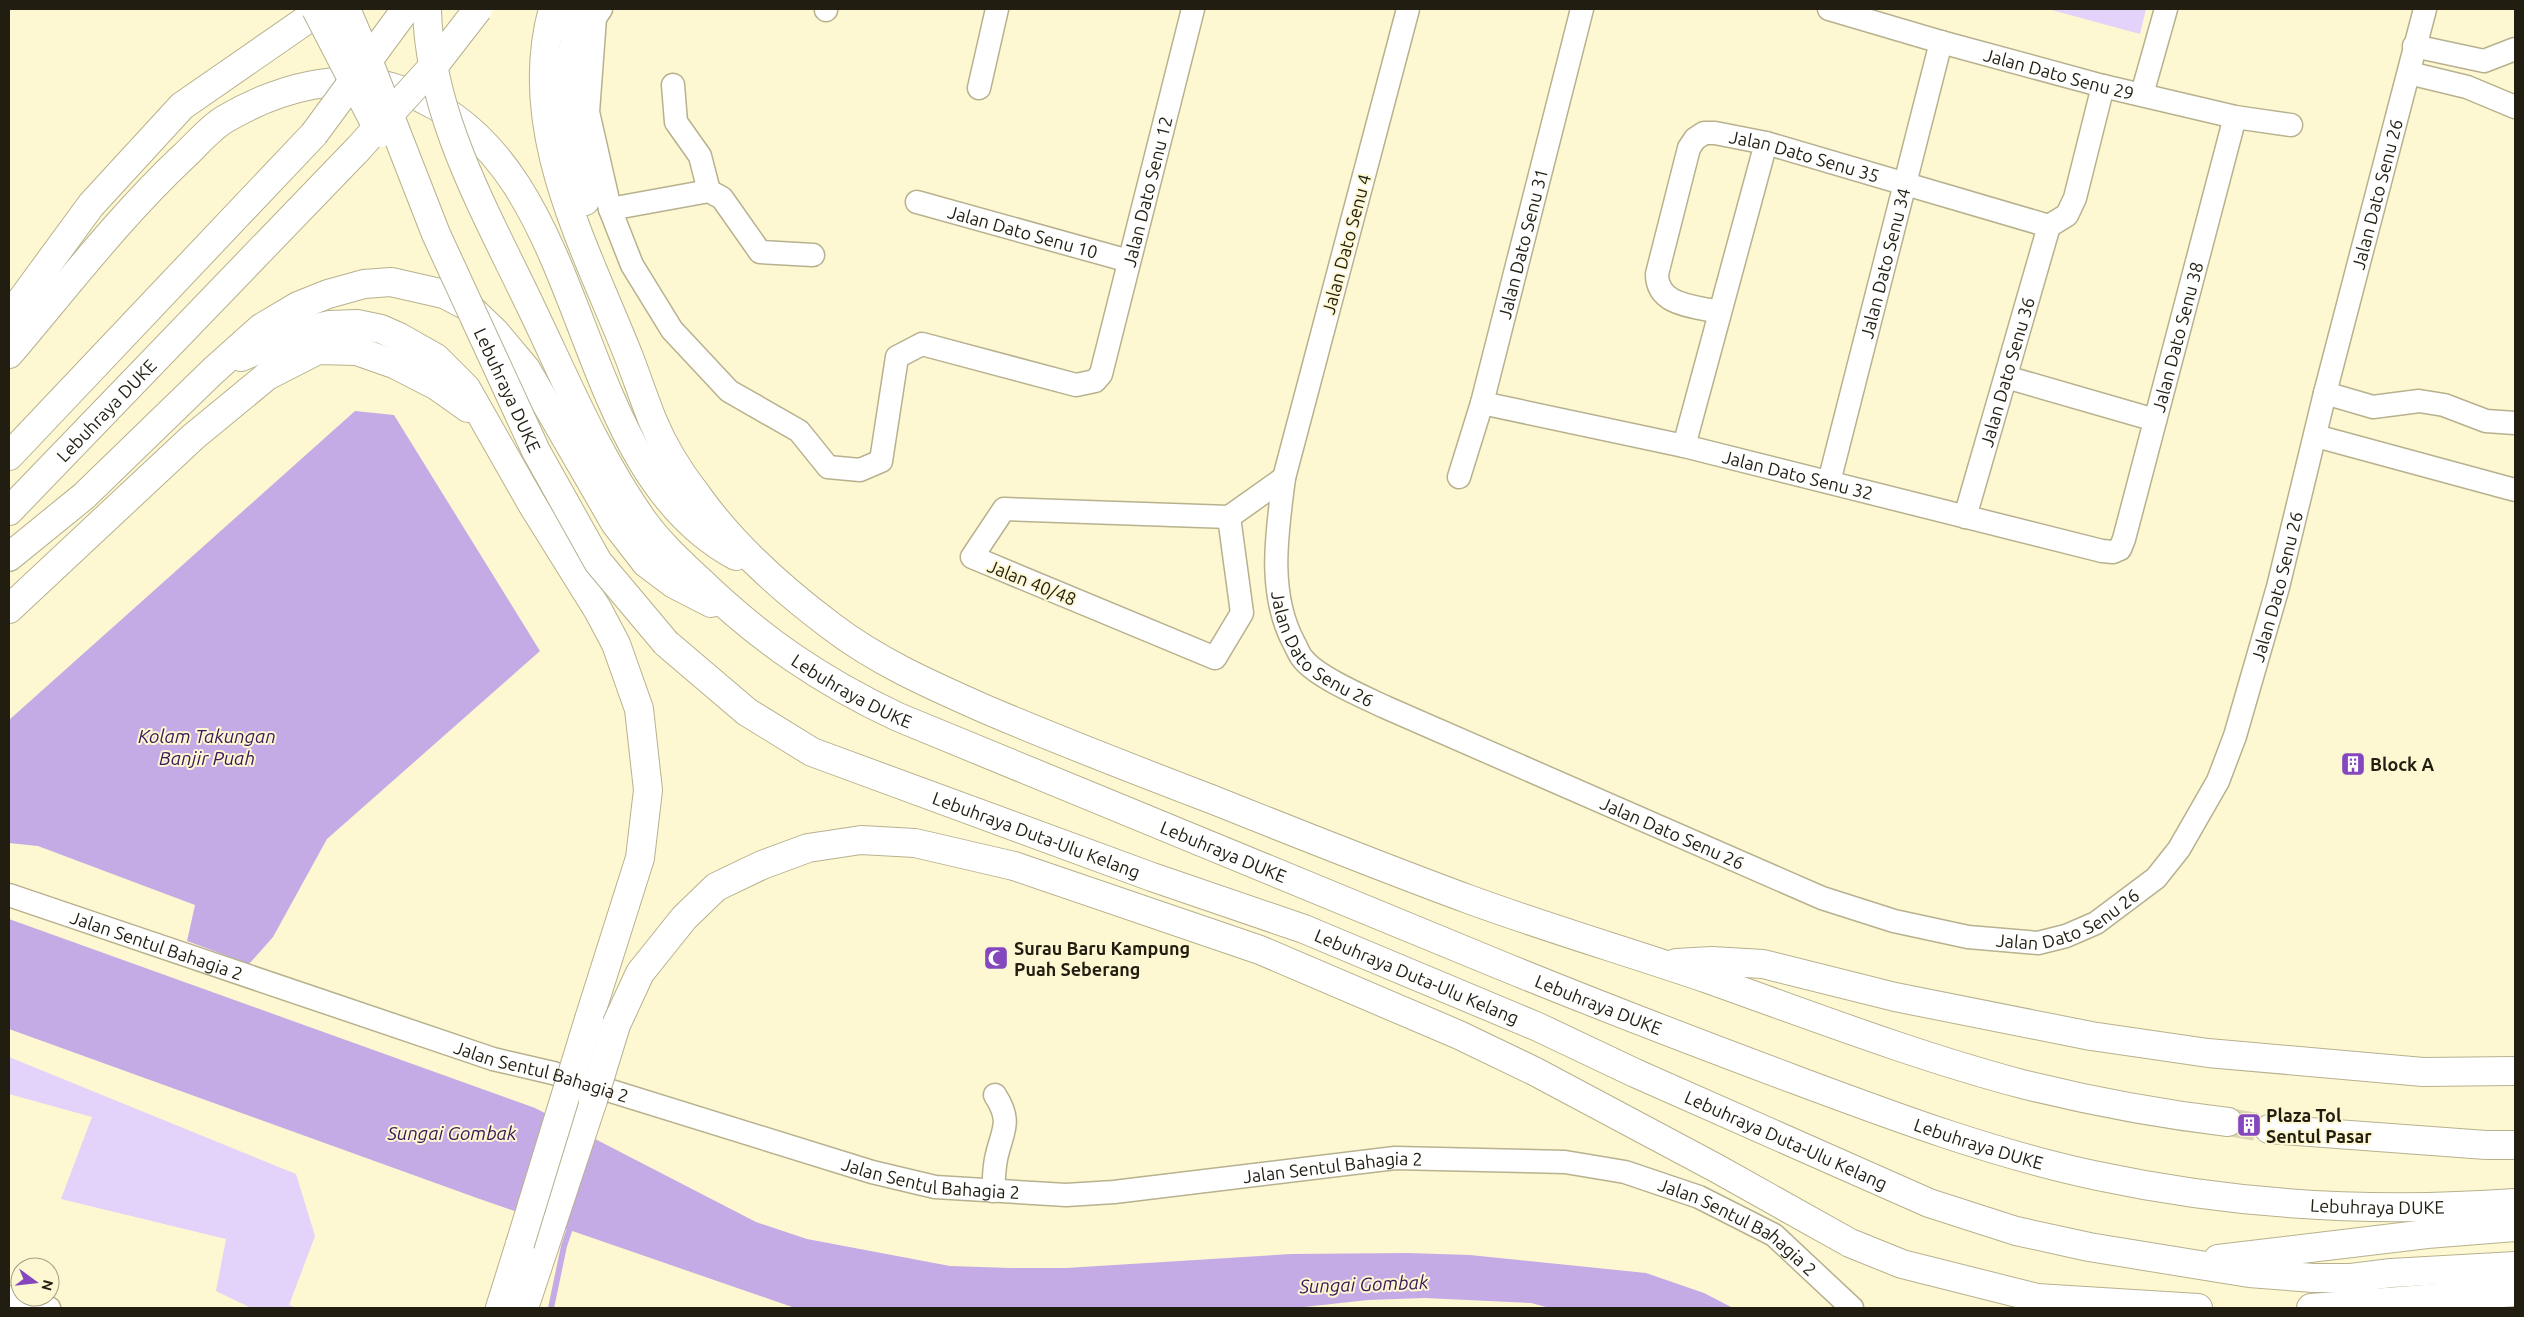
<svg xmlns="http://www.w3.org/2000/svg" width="2524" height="1317" font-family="Ubuntu,sans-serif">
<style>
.green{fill:#e3d2f9}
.water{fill:#c5abe5}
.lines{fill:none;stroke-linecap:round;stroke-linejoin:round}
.stream{stroke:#c5abe5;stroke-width:6}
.highway-tunnel{stroke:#dcd6b5;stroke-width:28;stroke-dasharray:28 14;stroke-linecap:butt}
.street-casing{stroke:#b7b18e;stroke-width:25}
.highway-casing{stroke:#b7b18e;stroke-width:30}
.street{stroke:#fff;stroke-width:22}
.highway{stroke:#fff;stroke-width:28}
.highway-bridge-casing{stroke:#b7b18e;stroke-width:30;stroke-linecap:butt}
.highway-bridge{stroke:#fff;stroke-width:28}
.labels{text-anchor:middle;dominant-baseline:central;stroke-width:4;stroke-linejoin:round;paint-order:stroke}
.street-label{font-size:18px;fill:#211e11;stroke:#fdf7d2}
.poi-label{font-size:18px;font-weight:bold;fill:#211e11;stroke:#fdf7d2;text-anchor:start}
.water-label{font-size:19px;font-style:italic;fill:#3b175a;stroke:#fdf7d2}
</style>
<rect width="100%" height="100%" fill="#fdf7d2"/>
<g class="green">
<polygon points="2048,9 2146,9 2140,34"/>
<polygon points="9,1057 296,1174 315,1236 289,1305 296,1308 251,1308 216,1291 226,1239 61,1199 92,1117 9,1094"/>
</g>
<g class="water">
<polygon points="355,411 394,415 540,651 327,839 273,937 249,964 187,941 195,905 38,846 9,843 9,720"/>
<polygon points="9,919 535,1108 756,1222 807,1239 950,1266 1011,1268 1066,1268 1291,1254 1408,1253 1470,1255 1646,1273 1704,1293 1733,1308 1550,1308 1531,1303 1425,1298 1368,1300 1295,1308 795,1308 477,1198 9,1029"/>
</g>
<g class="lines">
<polyline class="stream" points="551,1308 564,1246 572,1222"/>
<polyline class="highway-tunnel" points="2228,1122 2269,1129"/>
<defs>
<g id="street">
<path id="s1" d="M601 9 595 18 588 112 610 209 632 265 672 330 729 391 799 431 828 467 860 470 881 461 897 357 922 344 1076 385 1095 381 1101 374 1193 9"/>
<polyline points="826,9 826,10"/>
<path id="s2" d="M1408 9 1284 478C1277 533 1267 592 1294 643 1297 648 1299 655 1303 659 1317 677 1364 697 1385 707L1822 898 1894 921 1968 937 2038 943 2066 936 2096 923 2156 878 2179 849 2218 781 2235 736 2278 587 2325 393 2425 9"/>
<path id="s3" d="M1829 9 1941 42 2103 86 2235 117 2291 125"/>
<polyline points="2414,46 2484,61 2515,49"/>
<polyline points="2409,73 2467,87 2515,107"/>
<polyline points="673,85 676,122 700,156 709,191"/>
<polyline points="979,88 997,9"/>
<polyline points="2142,94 2166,9"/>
<path id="s4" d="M917 202 1129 261"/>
<polyline points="610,209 709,191 722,198 760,252 813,255"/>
<path id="s5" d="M1719 312C1694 306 1657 306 1657 274L1689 148 1695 139 1704 133H1715L1766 143 2049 226"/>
<polyline points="2006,377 2155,420"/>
<polyline points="2325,393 2373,407 2419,401 2444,405 2486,421 2515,423"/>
<path id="s6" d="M1482 403 1684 446 2102 551 2113 552 2120 549 2124 539 2235 117"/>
<polyline points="2316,436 2515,490"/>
<polyline points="1684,446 1766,143"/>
<path id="s7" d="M1459 477 1482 403 1582 9"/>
<path id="s8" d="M1829 482 1941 42"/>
<polyline points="1229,517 1242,613 1215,658 972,557 1004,509 1229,517 1284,478"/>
<path id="s9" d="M1965 517 2049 226 2067 215 2075 198 2103 86"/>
<path id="s10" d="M9 895 493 1059 553 1073 872 1172 935 1187 1066 1195 1114 1192 1395 1158 1565 1162 1625 1172 1699 1197 1774 1235 1852 1308"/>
<path d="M993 1191C994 1180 994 1169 996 1159 1002 1130 1013 1123 995 1095"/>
<polyline points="9,1297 49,1308"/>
</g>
<g id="highway">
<path d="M553 9C519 130 586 248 629 357 637 378 644 399 652 419 663 446 679 472 697 495 731 543 783 590 831 626 878 662 931 685 985 709 1060 741 1135 770 1211 799 1296 833 1381 867 1468 899 1547 928 1629 952 1708 979 1812 1016 1916 1056 2022 1084 2090 1101 2159 1114 2228 1122"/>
<path d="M580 9C566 75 566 135 585 201"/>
<path id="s11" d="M528 301C564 375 596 455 644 522 660 544 680 562 699 580 760 639 821 681 898 717 1098 800 1299 882 1500 965 1598 1005 1697 1043 1796 1080 1895 1117 1994 1154 2098 1176 2234 1205 2376 1213 2515 1203"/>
<polyline points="9,317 91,205 182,106 322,9"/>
<path d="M9 354C66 287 120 216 184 156 197 144 210 128 225 119 278 88 344 69 404 91 598 161 561 462 736 556"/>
<polyline points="241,357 304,331 330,325 357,324 381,329 399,337 436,358 466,388 532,504 598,610 616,644 639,709 648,790 640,858 589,1019"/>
<polyline points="9,456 314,134"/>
<path id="s12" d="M9 511 357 150"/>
<polyline points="9,557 84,496 213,371 261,328 298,306 328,294 364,284 391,282 444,294 469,307 495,332 526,369 615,523 646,563 674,584 711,603"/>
<polyline points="9,609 193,437 267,376 318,350 357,351 394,364 437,386 468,408"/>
<path id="s13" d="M666 643 747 712 812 752 1152 877 1304 929 1538 1027 1635 1073 1929 1203 2016 1231 2089 1247 2249 1273 2313 1278H2351L2391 1273 2515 1266"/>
<polyline points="1014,866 1260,950 1459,1035 1534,1071 1716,1168 1850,1243 1902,1264 2037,1298 2198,1308"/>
<polyline points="1676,963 1712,961 1763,964 1895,997 2091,1036 2208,1053 2423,1072 2515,1071"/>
<polyline points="2269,1129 2486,1145 2515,1145"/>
<polyline points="2218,1259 2427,1234 2515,1227"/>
<polyline points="500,1308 520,1244"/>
<polyline points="524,1308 593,1100"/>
<polyline points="2311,1308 2515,1292"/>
</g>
</defs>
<use href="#street" class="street-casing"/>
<use href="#highway" class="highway-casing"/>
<use href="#street" class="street"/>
<use href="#highway" class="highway"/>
<defs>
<g id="highway-bridge">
<polyline points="316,9 380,133"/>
<path id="s14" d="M346 9 370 65 436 234 536 451 598 562 666 643"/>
<path d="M427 9C429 113 484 209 528 301"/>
<polyline points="314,134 406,9"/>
<polyline points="357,150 437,62 478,9"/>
<polyline points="593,1100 616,1025 640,973 684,918 716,887 762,865 808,848 861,840 915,843 1014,866"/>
<polyline points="520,1244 589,1019"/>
</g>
</defs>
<use href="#highway-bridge" class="highway-bridge-casing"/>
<use href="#highway-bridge" class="highway-bridge"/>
</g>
<defs>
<symbol id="building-square" viewBox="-11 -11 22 22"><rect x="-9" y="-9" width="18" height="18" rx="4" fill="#8447bd" stroke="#fdf7d2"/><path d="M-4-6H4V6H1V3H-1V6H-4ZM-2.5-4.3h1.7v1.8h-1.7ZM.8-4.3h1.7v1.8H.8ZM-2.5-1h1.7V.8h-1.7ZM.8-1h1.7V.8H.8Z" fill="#fff"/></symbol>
<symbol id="mosque-square" viewBox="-11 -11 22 22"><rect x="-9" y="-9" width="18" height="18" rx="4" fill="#8447bd" stroke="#fdf7d2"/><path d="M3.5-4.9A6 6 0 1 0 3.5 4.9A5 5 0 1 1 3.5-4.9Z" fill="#fff"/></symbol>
</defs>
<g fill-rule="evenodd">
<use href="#building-square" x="2339" y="750" width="28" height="28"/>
<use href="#mosque-square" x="982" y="944" width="28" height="28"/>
<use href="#building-square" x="2235" y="1111" width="28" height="28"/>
</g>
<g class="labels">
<g class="street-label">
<text stroke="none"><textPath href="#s3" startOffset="239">Jalan Dato Senu 29</textPath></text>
<text stroke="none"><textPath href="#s5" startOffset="335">Jalan Dato Senu 35</textPath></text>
<text stroke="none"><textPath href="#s1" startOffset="1116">Jalan Dato Senu 12</textPath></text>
<text stroke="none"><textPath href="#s2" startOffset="2326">Jalan Dato Senu 26</textPath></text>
<text stroke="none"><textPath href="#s4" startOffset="110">Jalan Dato Senu 10</textPath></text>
<text stroke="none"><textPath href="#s7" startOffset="242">Jalan Dato Senu 31</textPath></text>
<text transform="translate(1346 244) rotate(-75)">Jalan Dato Senu 4</text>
<text stroke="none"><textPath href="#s8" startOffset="226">Jalan Dato Senu 34</textPath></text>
<text stroke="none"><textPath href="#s6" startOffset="876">Jalan Dato Senu 38</textPath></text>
<text stroke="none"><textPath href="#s9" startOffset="151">Jalan Dato Senu 36</textPath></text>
<text stroke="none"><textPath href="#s14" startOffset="414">Lebuhraya DUKE</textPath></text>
<text stroke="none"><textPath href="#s12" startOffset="140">Lebuhraya DUKE</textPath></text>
<text stroke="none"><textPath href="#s6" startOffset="324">Jalan Dato Senu 32</textPath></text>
<text transform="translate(1032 582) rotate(22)">Jalan 40/48</text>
<text stroke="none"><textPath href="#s2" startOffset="1921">Jalan Dato Senu 26</textPath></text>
<text stroke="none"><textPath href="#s2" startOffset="676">Jalan Dato Senu 26</textPath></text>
<text stroke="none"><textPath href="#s11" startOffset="520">Lebuhraya DUKE</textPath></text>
<text stroke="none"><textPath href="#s2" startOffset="1081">Jalan Dato Senu 26</textPath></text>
<text stroke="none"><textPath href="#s13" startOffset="422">Lebuhraya Duta-Ulu Kelang</textPath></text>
<text stroke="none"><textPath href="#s11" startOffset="925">Lebuhraya DUKE</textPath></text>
<text stroke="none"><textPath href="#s2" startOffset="1501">Jalan Dato Senu 26</textPath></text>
<text stroke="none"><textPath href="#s10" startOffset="156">Jalan Sentul Bahagia 2</textPath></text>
<text stroke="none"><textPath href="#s13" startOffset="828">Lebuhraya Duta-Ulu Kelang</textPath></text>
<text stroke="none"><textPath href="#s11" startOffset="1330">Lebuhraya DUKE</textPath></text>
<text stroke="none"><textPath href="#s10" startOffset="561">Jalan Sentul Bahagia 2</textPath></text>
<text stroke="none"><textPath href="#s13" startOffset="1232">Lebuhraya Duta-Ulu Kelang</textPath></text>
<text stroke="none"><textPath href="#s11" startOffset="1735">Lebuhraya DUKE</textPath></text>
<text stroke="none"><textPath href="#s10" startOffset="1371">Jalan Sentul Bahagia 2</textPath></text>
<text stroke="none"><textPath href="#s10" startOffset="966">Jalan Sentul Bahagia 2</textPath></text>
<text stroke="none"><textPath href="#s11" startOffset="2140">Lebuhraya DUKE</textPath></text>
<text stroke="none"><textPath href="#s10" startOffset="1791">Jalan Sentul Bahagia 2</textPath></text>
</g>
<g class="poi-label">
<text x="2370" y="764">Block A</text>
<text x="1014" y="948">Surau Baru Kampung<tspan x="1014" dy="21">Puah Seberang</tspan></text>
<text x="2266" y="1115">Plaza Tol<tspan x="2266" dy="21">Sentul Pasar</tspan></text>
</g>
<g class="water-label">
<text x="207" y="736">Kolam Takungan<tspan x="207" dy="22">Banjir Puah</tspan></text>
<text x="452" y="1133">Sungai Gombak</text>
<text transform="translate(1364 1284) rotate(-2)">Sungai Gombak</text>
</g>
</g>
<rect width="2524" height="1317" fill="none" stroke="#211e11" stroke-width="20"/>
<g transform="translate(35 1282) rotate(105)"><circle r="24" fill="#fdf7d2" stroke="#a5a085"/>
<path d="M0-4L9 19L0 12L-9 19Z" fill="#8447bd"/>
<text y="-8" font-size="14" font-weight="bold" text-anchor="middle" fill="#211e11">N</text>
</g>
</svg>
